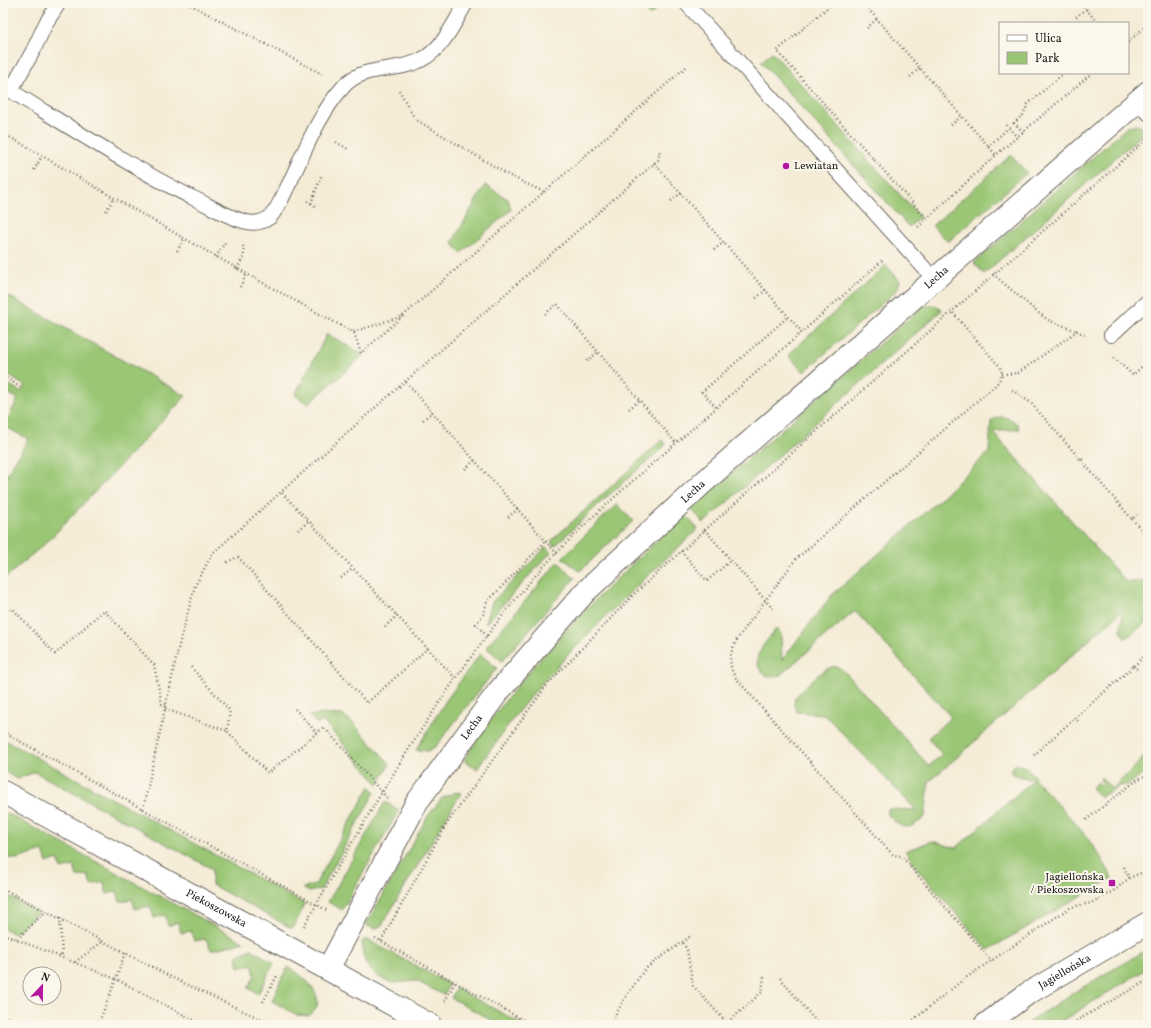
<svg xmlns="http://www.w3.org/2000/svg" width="1151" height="1028" font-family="Vollkorn,serif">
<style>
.green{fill:#9ac674;stroke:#5b7148}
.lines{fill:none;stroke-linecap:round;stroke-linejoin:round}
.service-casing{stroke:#68655d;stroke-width:16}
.minor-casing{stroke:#68655d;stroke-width:24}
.tertiary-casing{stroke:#68655d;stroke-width:24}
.path{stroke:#68655d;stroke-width:2.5;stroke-dasharray:1 3;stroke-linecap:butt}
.service{stroke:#fff;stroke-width:14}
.minor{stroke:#fff;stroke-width:22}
.tertiary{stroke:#fff;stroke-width:22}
.poi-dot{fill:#b5179e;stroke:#fbf7ec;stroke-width:1.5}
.labels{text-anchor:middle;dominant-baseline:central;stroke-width:4;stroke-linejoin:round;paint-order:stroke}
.poi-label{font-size:11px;fill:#1c1c1c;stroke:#fbf7ec;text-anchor:start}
.street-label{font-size:11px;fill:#1c1c1c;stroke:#fbf7ec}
</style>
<rect width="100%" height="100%" fill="#fbf7ec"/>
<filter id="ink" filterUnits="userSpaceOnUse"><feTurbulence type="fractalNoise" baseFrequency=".025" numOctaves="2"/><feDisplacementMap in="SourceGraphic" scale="8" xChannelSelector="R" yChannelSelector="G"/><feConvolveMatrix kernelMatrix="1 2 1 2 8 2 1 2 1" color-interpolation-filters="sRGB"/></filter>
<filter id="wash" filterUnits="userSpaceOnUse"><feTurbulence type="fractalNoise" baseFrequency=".012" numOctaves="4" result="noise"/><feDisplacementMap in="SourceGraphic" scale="16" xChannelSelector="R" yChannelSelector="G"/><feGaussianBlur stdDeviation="0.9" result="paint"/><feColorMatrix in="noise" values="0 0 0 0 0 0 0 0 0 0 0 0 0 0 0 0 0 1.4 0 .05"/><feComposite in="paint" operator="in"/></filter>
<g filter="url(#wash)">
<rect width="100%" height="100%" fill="#f5ecd7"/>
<g class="green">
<polygon points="643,3 663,3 650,16"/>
<polygon points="772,52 920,217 909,227 761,62"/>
<polygon points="1136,125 1148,129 984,274 974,263 1127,127"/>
<polygon points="1011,155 1027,173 948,242 932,226"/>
<polygon points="485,185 508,199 511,210 461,253 452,243"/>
<polygon points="886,265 900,281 896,291 804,372 788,355"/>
<polygon points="3,293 186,396 49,540 3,580 3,473 7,475 28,439 4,426 18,399 3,390 3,381 21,392 25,386 3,372"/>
<polygon points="929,305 934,305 942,310 704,523 691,509 922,307"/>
<polygon points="327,334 364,355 308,404 295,395"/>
<path d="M999 417C1008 417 1012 419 1018 425L1019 429 993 432 1126 582 1148 581V621L1125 639 1121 631 1122 611 929 782 925 817C908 831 903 831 888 815V809L916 810 824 714 797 712 794 704 795 698C801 690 828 662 838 667 842 669 845 673 848 675L929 766 942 754 928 738 951 717 855 611 779 676C773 678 766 677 762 672 749 657 766 643 775 630H778L781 634 782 660 831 596 939 500 989 452 991 421Z"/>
<polygon points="662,440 666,445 600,503 555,546 551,541"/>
<polygon points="617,504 633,521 580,571 562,558"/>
<path d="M685 515 698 529C638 585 578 640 525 703 508 724 493 747 477 769L464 760C476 741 488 722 502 705 556 636 620 574 685 515Z"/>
<polygon points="546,547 551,552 486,623 492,602"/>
<polygon points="558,562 575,578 502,661 486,647"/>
<polygon points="480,654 497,668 436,746 428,751 416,750 445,702"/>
<polygon points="324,714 342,715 350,720 390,764 378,784 323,721 317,724 309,716"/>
<polygon points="3,739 305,904 294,927 291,928 212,885 212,869 35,772 17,779 3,771"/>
<polygon points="1148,752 1148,772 1127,785 1120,786 1100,797 1091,788 1097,782 1102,785 1103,783 1100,780 1101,777 1112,789 1134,768"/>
<path d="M1016 764C1026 765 1032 772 1036 780 1063 811 1095 840 1112 878L988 950 919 871 905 851 932 841 956 848 1033 780 1012 774 1010 770Z"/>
<polygon points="370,786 375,792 321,889 309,892 303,888 315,885"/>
<polygon points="456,792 461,793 382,925 375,929 366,925 428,816 442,798"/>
<polygon points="385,802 399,810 342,910 328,902"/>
<polygon points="3,811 244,942 211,950 206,939 194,941 191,931 181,933 178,922 168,926 165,915 154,918 150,906 135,909 132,899 120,902 117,891 107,894 104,882 91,885 88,875 77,877 74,866 61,869 58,859 47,863 43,851 17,859 3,857"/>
<polygon points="3,893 38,912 15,934 3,928"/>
<polygon points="366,939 449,984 444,995 416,981 392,983 378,977 367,966 363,955 362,941"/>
<polygon points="251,949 274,963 258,994 248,988 255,975 252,964 240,968 236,956"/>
<polygon points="1148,949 1148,968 1055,1025 1024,1025 1076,991"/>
<path d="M288 967C303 974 333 1002 308 1016L297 1015 272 1001 281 979Z"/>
<polygon points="456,988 524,1025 500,1025 451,998"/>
</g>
</g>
<g filter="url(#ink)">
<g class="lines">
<defs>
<g id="service">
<polyline points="686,3 935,280"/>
<path d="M3 86C65 124 126 164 191 197 209 205 228 218 247 222 255 224 263 222 270 217 279 208 284 193 290 182 305 150 320 112 344 86 363 64 397 73 421 60 443 49 454 23 466 3"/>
<polyline points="11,90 33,51 46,23 59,3"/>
<polyline points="1137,102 1148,113"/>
<polyline points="1111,335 1148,301"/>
</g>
<g id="minor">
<path id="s1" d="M3 792 430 1025"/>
<path id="s2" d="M328 969 417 802 498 692 585 592 705 481 1148 92"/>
</g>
<g id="tertiary">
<path id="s3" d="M985 1025 1027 994 1148 923"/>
</g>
</defs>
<use href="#service" class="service-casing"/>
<use href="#minor" class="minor-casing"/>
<use href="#tertiary" class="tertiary-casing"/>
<g class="path">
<polyline points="187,3 322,74"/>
<polyline points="833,3 777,51 927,219"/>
<polyline points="863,3 877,19"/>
<polyline points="1081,3 1098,23"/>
<polyline points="82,7 88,3"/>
<polyline points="1076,17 1086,9"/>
<polyline points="867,28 877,19 996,155"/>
<polyline points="1128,42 1148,24"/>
<polyline points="910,77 920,68"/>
<polyline points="399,90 415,119 512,177 544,192"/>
<polyline points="951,125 962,116"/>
<polyline points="1006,125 1017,137"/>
<polyline points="1023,132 1014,123 1023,115 1028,104 1064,73"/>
<path d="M3 133C119 201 235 269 353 332L354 333 361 353 403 316 353 332"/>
<polyline points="336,142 348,149"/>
<polyline points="988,147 1008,128"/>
<polyline points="654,163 802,332"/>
<polyline points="34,170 42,156"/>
<polyline points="307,201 311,203 322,174"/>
<polyline points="671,201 681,193"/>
<polyline points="311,203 315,206"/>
<polyline points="106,211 114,198"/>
<polyline points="918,227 996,155 1092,73"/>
<polyline points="714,250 724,242"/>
<polyline points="177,251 184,239"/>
<polyline points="216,257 226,241"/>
<polyline points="237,269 244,256 243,245"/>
<polyline points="993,274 1036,311 1048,320 1077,331"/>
<polyline points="240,287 246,275"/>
<polyline points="756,298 766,290"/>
<path d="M953 313 1000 367C1006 379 992 388 984 395L795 560 738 638C730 652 727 662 735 677L893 855 901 856 992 961"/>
<polyline points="545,314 557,304 676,443"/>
<polyline points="403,316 686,67"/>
<polyline points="1114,358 1133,375 1148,361"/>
<polyline points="587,361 598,352"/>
<polyline points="1002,374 1018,373 1077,331 1087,336"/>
<polyline points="3,376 22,388"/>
<polyline points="406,382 432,412"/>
<polyline points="1012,390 1031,403 1081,460 1085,457"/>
<polyline points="716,407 702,392 789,316"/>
<polyline points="629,409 640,400"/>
<polyline points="423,420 432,412 557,554"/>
<polyline points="1081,460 1132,519 1137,515"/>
<polyline points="465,469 475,460"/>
<polyline points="282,493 309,521"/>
<polyline points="508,517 518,509"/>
<polyline points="1132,519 1148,537"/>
<polyline points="298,530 309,521 455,678"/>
<polyline points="681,551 707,581 731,560"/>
<polyline points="227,562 238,557 367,703 428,648"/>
<polyline points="341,578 353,568"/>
<polyline points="773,609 705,530 1148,138"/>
<polyline points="3,611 7,608 13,609 55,654 104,610 154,665 162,704 166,705"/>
<polyline points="385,627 397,615"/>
<polyline points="487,636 476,624 484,613 487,602 546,541"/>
<polyline points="191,667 230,711 227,731 268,773 324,727 388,799"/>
<polyline points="1137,669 1134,666 1148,653"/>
<polyline points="165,709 227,731"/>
<polyline points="295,709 317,733"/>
<polyline points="1078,721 1075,718 1134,666"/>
<polyline points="3,732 328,911"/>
<polyline points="1034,755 1075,718"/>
<polyline points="143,809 179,645 195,586 212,554 359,422 632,183 658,160 660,149"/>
<polyline points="1086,820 1137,780 1148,774"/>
<polyline points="1124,867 1129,878"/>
<polyline points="3,889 173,978 273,1025"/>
<polyline points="60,918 62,957"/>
<path d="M304 926C371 809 438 692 524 589 571 533 628 485 683 437 750 378 817 319 884 259"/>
<polyline points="3,934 116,979 125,953"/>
<polyline points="375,938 532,1025"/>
<polyline points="17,939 45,912"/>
<polyline points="381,941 446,825 546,686 634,594 705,530"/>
<polyline points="683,943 687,950 693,986 727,1023 762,992 764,975"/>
<polyline points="75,962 102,942"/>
<polyline points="780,978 819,1025"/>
<polyline points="445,1001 455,982"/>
<polyline points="263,1002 278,974"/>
<polyline points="3,1016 23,1025"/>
<polyline points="98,1025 116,979 203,1025"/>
<polyline points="610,1025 623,1001 645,969 692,935"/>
<polyline points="907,1025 964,979 1071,907 1091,903 1115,890 1129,878 1148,870"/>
<polyline points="1069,1025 1148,980"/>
</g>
<use href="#service" class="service"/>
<use href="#minor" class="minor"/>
<use href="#tertiary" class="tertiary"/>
</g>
</g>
<g class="poi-dot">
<circle cx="786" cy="166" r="4"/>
<rect x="1108" y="879" width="8" height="8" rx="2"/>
</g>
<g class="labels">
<g class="poi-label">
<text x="794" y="166">Lewiatan</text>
<text x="1104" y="877" text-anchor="end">Jagiellońska<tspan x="1104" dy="13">/ Piekoszowska</tspan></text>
</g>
<g class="street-label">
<text stroke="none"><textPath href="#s2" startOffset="930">Lecha</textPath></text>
<text stroke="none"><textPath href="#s2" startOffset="606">Lecha</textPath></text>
<text stroke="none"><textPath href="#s2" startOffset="282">Lecha</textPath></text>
<text stroke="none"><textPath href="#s1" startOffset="243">Piekoszowska</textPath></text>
<text stroke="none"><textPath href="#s3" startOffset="96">Jagiellońska</textPath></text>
</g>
</g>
<rect width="1151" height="1028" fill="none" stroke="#fbf7ec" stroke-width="16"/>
<rect x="999" y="22" width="130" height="52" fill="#fbf7ec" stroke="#a29f99"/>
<rect x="1007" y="35" width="20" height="6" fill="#ffffff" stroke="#a29f99"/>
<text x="1035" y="42" font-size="12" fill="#1c1c1c">Ulica</text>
<rect x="1007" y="52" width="20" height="12" fill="#9ac674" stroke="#a29f99"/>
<text x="1035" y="62" font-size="12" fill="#1c1c1c">Park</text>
<g transform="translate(42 986) rotate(22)"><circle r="19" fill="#fbf7ec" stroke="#a29f99"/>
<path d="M0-3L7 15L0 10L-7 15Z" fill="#b5179e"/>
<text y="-6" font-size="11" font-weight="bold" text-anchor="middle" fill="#1c1c1c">N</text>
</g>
</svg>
